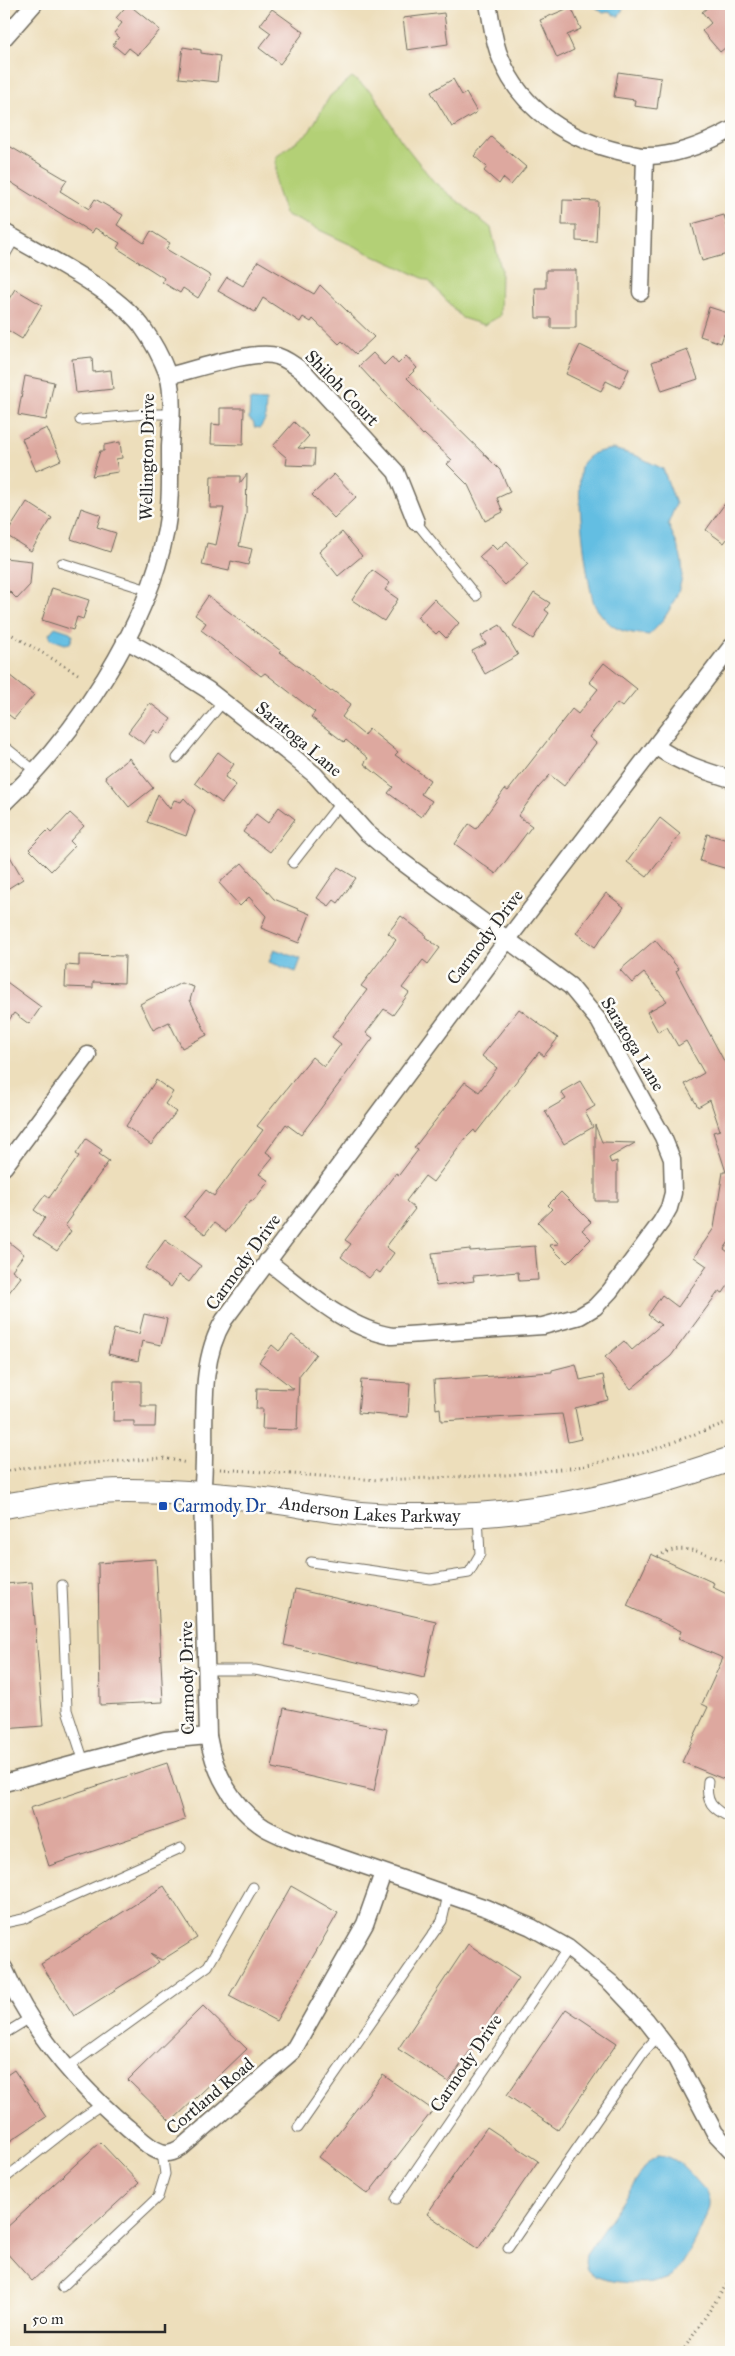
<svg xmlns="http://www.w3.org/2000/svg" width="735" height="2356" font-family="'IM FELL Great Primer',serif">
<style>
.green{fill:#b3d076;stroke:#6f7e50}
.water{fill:#64bee2;stroke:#487486}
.building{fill:#dda89f}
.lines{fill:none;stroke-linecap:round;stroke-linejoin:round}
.lane-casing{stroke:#6f6a5d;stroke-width:11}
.street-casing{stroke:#6f6a5d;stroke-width:19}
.secondary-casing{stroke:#6f6a5d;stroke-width:26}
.path{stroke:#6f6a5d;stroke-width:3;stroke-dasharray:1 4;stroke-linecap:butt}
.lane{stroke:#fff;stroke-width:9}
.street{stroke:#fff;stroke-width:16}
.secondary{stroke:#fff;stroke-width:24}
.transit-dot{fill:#1a4fb4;stroke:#fdfcf7;stroke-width:2}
.labels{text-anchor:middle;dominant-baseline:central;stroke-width:5;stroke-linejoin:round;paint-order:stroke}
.street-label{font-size:18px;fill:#2b2b2b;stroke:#fdfcf7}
.transit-label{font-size:18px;fill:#164399;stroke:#fdfcf7;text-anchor:start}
</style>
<rect width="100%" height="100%" fill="#fdfcf7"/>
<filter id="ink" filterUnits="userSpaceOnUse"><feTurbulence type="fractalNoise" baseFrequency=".02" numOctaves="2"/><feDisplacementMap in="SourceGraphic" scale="10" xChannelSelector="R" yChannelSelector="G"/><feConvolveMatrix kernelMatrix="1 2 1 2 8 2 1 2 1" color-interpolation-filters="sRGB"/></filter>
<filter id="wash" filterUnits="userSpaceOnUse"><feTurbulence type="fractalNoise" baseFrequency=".0096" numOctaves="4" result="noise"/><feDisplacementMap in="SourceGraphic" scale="20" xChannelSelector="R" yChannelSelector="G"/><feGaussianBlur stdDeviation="1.12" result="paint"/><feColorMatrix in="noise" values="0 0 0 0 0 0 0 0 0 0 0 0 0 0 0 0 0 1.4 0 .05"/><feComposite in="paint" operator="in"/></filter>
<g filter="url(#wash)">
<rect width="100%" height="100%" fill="#eddebb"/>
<polygon class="green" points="352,77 373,93 400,139 434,182 491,228 501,269 500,316 484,325 462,318 429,281 285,214 276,187 276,157 309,132 330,96"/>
<g class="water">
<polygon points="592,4 626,4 618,17 609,12 603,13"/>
<polygon points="250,400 266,401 265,420 260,428 254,427 254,423 249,419"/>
<path d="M613 449 637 456 663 469 676 504 668 524C682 555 689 569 674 601 667 615 661 624 649 635 634 633 618 633 607 621 603 617 598 611 595 606 587 588 573 476 583 462 591 452 601 451 613 449Z"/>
<polygon points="55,627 70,632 73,636 70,643 65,644 51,639 49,634"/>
<polygon points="274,949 301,959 296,972 269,962"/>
<path d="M658 2155C676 2156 686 2169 698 2182 704 2189 710 2195 709 2205 707 2220 684 2267 672 2276 658 2287 603 2284 590 2273 584 2268 585 2261 586 2255L649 2161Z"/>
</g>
<g id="blocks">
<g class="building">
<polygon points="128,4 160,30 138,55 129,48 124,54 113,45 119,37 114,33 122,23 116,18"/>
<polygon points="712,4 725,4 731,11 731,43 720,52 702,31 711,23 702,12"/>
<polygon points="571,7 581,29 567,35 574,50 557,58 540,20"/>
<polygon points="272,9 304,32 280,64 259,48 271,33 260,25"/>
<polygon points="444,13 448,44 407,50 403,18"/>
<polygon points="183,47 201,50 201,53 220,56 217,82 179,78"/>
<polygon points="618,72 661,78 657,109 634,106 635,100 614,97"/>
<polygon points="453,79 462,95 466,93 477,112 452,127 431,92"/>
<polygon points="491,137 526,167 511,185 503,178 499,184 484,171 487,167 474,156"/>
<polygon points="4,143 67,180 60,191 89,209 95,199 123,215 117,225 144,243 151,231 170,243 166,249 211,276 198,298 183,288 180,293 162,282 164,278 117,248 120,243 95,228 92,233 4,178"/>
<polygon points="563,200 598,201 596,242 576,241 576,225 562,225"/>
<polygon points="724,215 731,239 731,253 702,261 692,224"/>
<polygon points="258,261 314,294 320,285 374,337 356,354 342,341 339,344 313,319 311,322 303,317 300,322 263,298 255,312 218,291 227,277 243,286"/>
<polygon points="546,270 576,270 576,328 551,328 551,318 536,318 535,288 546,288"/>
<polygon points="15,289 42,305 22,339 4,328 4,307"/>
<polygon points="709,307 731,314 731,336 724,334 721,343 700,336"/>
<polygon points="580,345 629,369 620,388 606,381 601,391 566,374"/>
<polygon points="687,349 698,379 662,391 652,362"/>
<polygon points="373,353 384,365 392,357 398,364 406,356 417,368 407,378 500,470 510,492 497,498 503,512 485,521 468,485 447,464 452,460 424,434 423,435 359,366"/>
<polygon points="92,357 93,372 111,370 113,389 76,393 72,359"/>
<polygon points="25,376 54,382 46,420 18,415"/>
<polygon points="220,408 244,408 243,445 211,444 212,424 220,425"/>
<polygon points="294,422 309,436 298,448 315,449 314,466 286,465 287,458 273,446"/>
<polygon points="47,428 61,460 36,471 22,439"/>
<polygon points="120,442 122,458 116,459 118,472 92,476 100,451 104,451 104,445"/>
<polygon points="247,474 246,514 239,546 252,549 248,565 231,561 229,571 202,565 207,543 216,545 224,508 210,508 211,476 240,476 240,483"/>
<polygon points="334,474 356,497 334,518 312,495"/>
<polygon points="731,495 731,534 724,543 706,530"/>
<polygon points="27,502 52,518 31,551 6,535"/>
<polygon points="81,508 101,515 97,527 116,533 110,552 71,539"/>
<polygon points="342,532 362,556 338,576 319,552"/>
<polygon points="507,541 528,564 505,585 479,557 492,545 497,550"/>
<polygon points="4,558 32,561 30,585 17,599 4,586"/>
<polygon points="372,570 390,583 385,590 398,599 384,621 352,600"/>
<polygon points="52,588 89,600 83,619 77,617 73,630 42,620"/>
<polygon points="534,593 550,603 545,610 549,613 533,639 513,626"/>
<polygon points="208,596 281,651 280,652 331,692 332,690 351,704 342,717 364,735 369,729 398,752 395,755 430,780 421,794 432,801 421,817 388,793 393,787 364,764 368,758 346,740 344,742 311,717 315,712 265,673 261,676 201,630 206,623 195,615"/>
<polygon points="434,599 459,623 446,638 439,631 436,634 417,617"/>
<polygon points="500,625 518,655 485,674 472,651 486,644 481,636"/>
<polygon points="604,663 637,689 622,707 617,703 589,737 596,743 564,786 550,775 539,787 518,816 532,826 496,874 455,844 469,824 476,829 505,789 508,791 572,709 578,714 598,689 589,682"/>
<polygon points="4,671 34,695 14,719 4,711"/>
<polygon points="150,703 171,719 160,734 154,730 144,744 128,732"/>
<polygon points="218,752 234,764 225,777 236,785 222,803 195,783"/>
<polygon points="129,758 153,788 129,807 105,777"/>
<polygon points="158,794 170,809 174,800 181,802 184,798 195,810 186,836 147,822"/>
<polygon points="279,807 295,819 270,852 243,832 256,814 268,823"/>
<polygon points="70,813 84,826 70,841 75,846 51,871 29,849 48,830 51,833"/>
<polygon points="660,818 680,834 647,877 627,862"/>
<polygon points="707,834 731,841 731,870 700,861"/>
<polygon points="4,846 23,879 4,891"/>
<polygon points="242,863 274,899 310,914 299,943 261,928 266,916 249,897 240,906 219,883"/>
<polygon points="338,867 356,878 338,903 334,900 329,906 317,898"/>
<polygon points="606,893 624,907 595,947 576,933"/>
<polygon points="401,916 426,935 425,937 440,948 428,964 423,960 402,988 409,993 393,1015 384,1009 366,1033 373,1038 301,1135 286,1124 266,1152 273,1157 259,1174 269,1181 253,1201 251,1200 226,1232 214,1223 205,1234 184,1217 206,1190 214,1196 263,1130 257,1126 312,1057 324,1067 341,1044 332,1037 367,990 361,986 396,940 388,933"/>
<polygon points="655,940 679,969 676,971 731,1074 731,1239 724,1249 731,1254 731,1281 723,1293 719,1291 671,1356 631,1389 605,1357 624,1341 632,1350 661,1325 648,1315 662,1295 678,1307 707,1266 694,1257 714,1228 723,1172 726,1172 713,1132 720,1130 710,1100 698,1107 685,1084 704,1073 686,1041 678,1046 667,1027 658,1032 647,1012 667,1001 644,973 632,983 620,970"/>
<polygon points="79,955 125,956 124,983 93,982 93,988 65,987 66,965 79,966"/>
<polygon points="4,980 41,1007 29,1024 14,1013 4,1027"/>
<polygon points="181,983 194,987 190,1000 207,1035 182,1048 169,1022 153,1030 140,1004"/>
<polygon points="519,1009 558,1038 544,1056 539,1052 476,1133 474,1130 466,1138 433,1182 425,1176 406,1201 415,1209 386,1247 394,1253 380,1273 376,1270 369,1278 341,1257 351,1244 345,1240 396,1173 399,1175 418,1150 414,1148 465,1082 479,1092 497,1068 482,1056"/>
<polygon points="156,1080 173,1092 165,1104 176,1112 151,1145 126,1126"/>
<polygon points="580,1081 595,1106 585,1112 593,1127 564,1144 545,1111 566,1099 561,1092"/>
<polygon points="595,1125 602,1142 635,1143 609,1158 611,1163 617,1161 617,1201 595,1201"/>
<polygon points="86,1139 102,1150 99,1154 109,1161 71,1214 73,1215 65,1226 71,1231 57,1251 33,1235 45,1218 34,1210 45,1195 49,1198 79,1156 76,1154"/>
<polygon points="561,1192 591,1222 582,1230 591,1239 567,1263 549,1245 559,1244 538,1222 552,1209 548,1205"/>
<polygon points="4,1238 24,1254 12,1270 21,1277 4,1299"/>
<polygon points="165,1240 201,1266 189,1282 179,1275 171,1287 145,1268"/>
<polygon points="535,1246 538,1280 519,1281 518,1272 473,1276 474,1281 436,1286 432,1253 470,1249 470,1251"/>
<polygon points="144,1314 167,1319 161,1345 142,1341 138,1361 108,1354 114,1329 139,1334"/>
<polygon points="292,1335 316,1354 299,1376 297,1430 262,1429 263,1409 256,1409 257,1388 294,1389 259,1362 272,1345 279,1351"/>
<polygon points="576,1364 580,1380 603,1375 608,1400 575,1408 581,1439 568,1442 562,1414 441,1421 440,1408 436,1409 434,1380 552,1372 552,1370"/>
<polygon points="361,1380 410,1383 408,1417 358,1413"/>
<polygon points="114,1381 141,1381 141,1406 156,1406 155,1427 134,1427 134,1421 113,1421"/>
<polygon points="651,1554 714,1583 712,1587 731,1596 731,1782 682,1762 708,1707 702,1704 723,1658 678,1639 681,1631 627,1606"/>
<polygon points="156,1559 163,1702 100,1705 98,1563"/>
<polygon points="32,1582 43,1726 4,1729 4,1584"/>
<polygon points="295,1589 436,1621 424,1678 284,1645"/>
<polygon points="284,1708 387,1729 374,1791 272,1768"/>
<polygon points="167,1763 185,1820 49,1866 30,1808"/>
<polygon points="164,1886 197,1938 162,1960 150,1954 159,1962 74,2016 41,1964"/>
<polygon points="291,1886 338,1913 276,2021 229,1996"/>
<polygon points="468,1944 519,1978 449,2082 398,2049"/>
<polygon points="203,2006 247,2049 171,2122 128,2080"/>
<polygon points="566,2009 617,2043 558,2130 507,2095"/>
<polygon points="14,2070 46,2117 4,2145 4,2077"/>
<polygon points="383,2075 433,2110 368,2194 319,2157"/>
<polygon points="487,2127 538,2161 478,2249 427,2214"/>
<polygon points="100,2142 139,2183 32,2281 4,2250 4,2230"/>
</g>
</g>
</g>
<g filter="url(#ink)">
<use href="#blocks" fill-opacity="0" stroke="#6f6a5d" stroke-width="1"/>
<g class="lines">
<defs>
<g id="lane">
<polyline points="4,257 15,238"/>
<polyline points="80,420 145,414 171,414"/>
<polyline points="416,522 476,596"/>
<polyline points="62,563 148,590"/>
<polyline points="4,746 34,770"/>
<polyline points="177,758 223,702"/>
<polyline points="293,863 340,803"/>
<polyline points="311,1562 430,1579 469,1573 480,1554 478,1516"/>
<polyline points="62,1585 67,1710 84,1762"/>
<polyline points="208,1670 255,1670 413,1701"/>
<path d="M708 1781C705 1802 712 1809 731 1818"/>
<polyline points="4,1923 23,1919 181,1848"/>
<polyline points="4,2034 30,2018"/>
<polyline points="67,2068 208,1966 253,1887"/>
<polyline points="298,2128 442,1921 448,1895"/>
<polyline points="4,2179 83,2117 101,2105"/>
<polyline points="396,2199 568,1948"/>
<polyline points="508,2248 643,2053 658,2036"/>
<polyline points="62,2287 158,2197 165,2174 162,2153"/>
</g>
<g id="street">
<path d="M488 4C492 22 493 42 501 59 521 110 571 141 622 152 630 153 638 156 645 156 675 157 705 144 731 130"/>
<polyline points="4,38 34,4"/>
<path d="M4 232C45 256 111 288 141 325 151 339 162 359 168 375 174 395 171 426 170 447 170 475 171 503 166 530 147 630 76 734 4 803"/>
<polyline points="641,292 645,156"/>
<path d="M168 376C193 370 254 349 277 356 289 360 297 367 306 374L396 472 416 522"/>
<path d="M125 640 151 654 208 690 286 751 315 775 366 832 397 858 570 986 599 1021 663 1137 672 1159 673 1193 669 1208 661 1222 610 1291 595 1307 580 1316 543 1326 392 1336C346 1329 304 1289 267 1261"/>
<path d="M731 647 508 939 224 1320C194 1369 209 1438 202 1494L208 1736C214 1772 233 1808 265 1828 274 1833 284 1837 293 1841L486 1908 531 1927 568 1948 611 1983 646 2020 676 2059 715 2133 731 2150"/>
<path d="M657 747C679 763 705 771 731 779"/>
<polyline points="4,1167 88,1055"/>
<polyline points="4,1783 165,1740 208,1736"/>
<path d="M4 1968C31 2031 75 2083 127 2127 137 2135 148 2148 161 2152 169 2155 176 2151 182 2147L293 2051 365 1924 383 1873"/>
</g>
<g id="secondary">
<path id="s1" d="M4 1506C44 1499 86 1491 127 1491 167 1491 208 1494 248 1498 278 1501 308 1507 338 1511 368 1516 401 1516 432 1516 534 1517 635 1492 731 1459"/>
</g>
</defs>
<use href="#lane" class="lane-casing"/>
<use href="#street" class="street-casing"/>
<use href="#secondary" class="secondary-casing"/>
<g class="path">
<polyline points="4,630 78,674"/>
<polyline points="220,1469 378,1480 507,1475 578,1467 646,1452 731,1421"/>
<polyline points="4,1472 22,1468 163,1458 187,1463"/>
<path d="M658 1557C680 1540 708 1555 731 1563"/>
<polyline points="682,2352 731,2278"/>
</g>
<use href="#lane" class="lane"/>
<use href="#street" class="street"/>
<use href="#secondary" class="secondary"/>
</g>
</g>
<rect class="transit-dot" x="158" y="1501" width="10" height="10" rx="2.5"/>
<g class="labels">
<g class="street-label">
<text transform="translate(342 388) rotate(46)">Shiloh Court</text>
<text transform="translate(147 457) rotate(-89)">Wellington Drive</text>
<text transform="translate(299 739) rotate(40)">Saratoga Lane</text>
<text transform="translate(485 937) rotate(-53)">Carmody Drive</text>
<text transform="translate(633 1044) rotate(59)">Saratoga Lane</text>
<text transform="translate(243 1262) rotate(-54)">Carmody Drive</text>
<text stroke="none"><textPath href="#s1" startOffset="368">Anderson Lakes Parkway</textPath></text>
<text transform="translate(187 1678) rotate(-91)">Carmody Drive</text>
<text transform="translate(466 2063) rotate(-56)">Carmody Drive</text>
<text transform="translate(210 2096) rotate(-40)">Cortland Road</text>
</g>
<g class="transit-label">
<text x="173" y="1506">Carmody Dr</text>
</g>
</g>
<rect width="735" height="2356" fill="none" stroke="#fdfcf7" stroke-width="20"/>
<path d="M25 2324v8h140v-8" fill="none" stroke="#2b2b2b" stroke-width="2.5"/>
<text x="32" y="2324" font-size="15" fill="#2b2b2b" stroke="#fdfcf7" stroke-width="4" paint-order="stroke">50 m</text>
</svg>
